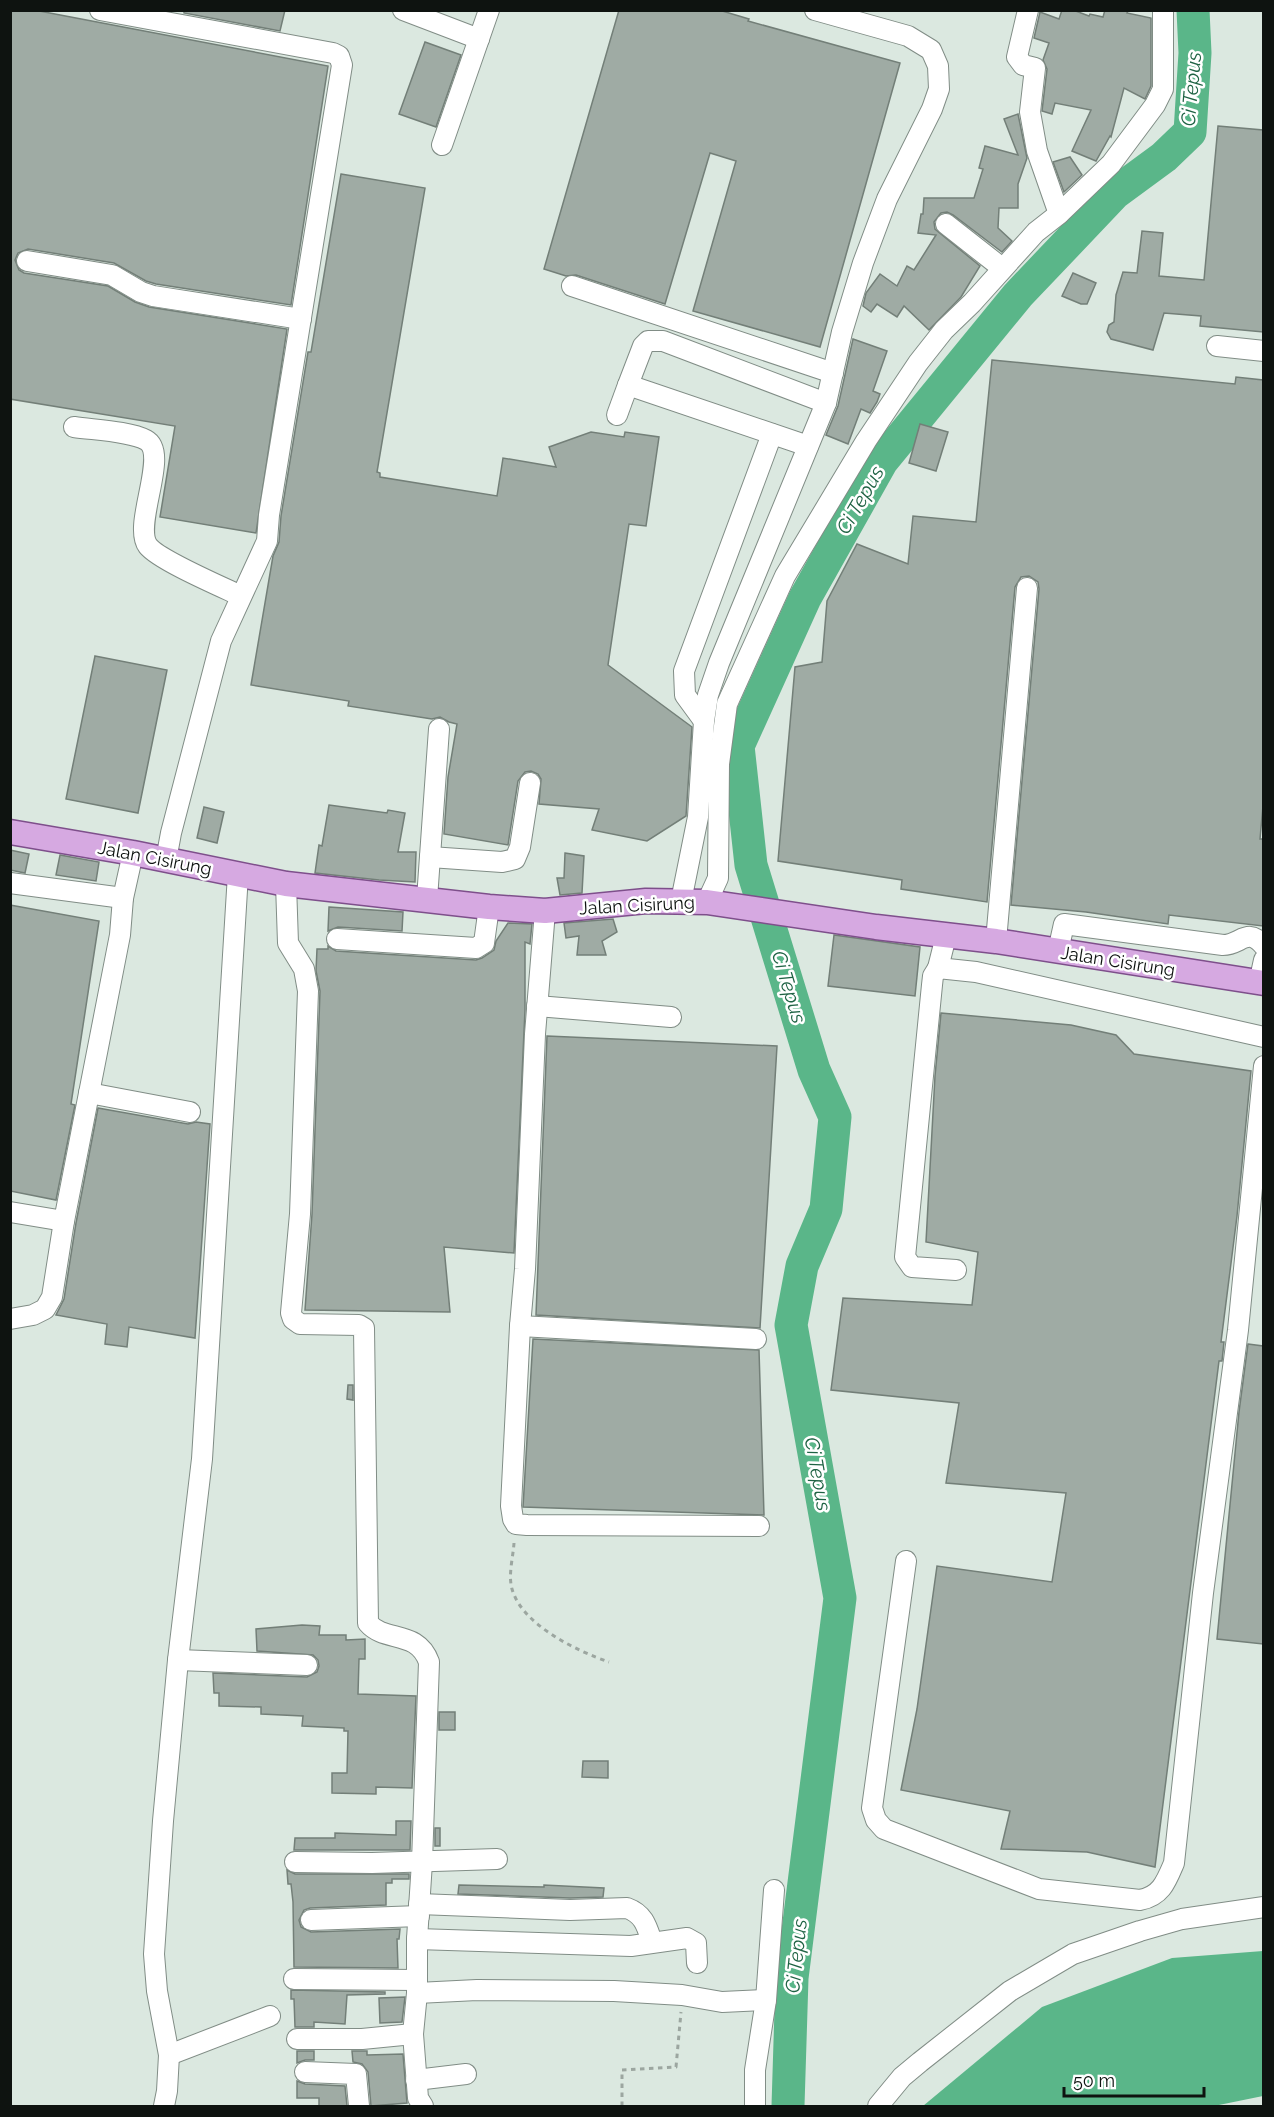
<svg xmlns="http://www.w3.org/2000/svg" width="1274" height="2117" font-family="Raleway,sans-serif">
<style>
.water{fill:#5ab689}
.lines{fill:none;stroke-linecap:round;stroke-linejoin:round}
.river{stroke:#5ab689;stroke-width:33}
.building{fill:#9faba4;stroke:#737f78;stroke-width:1.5}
.minor-casing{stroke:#818d86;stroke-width:22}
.major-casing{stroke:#7e4f8b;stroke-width:27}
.path{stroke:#9ca6a0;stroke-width:3;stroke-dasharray:4.5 4.5;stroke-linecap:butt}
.minor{stroke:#fff;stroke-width:20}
.major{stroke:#d6a9e1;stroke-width:24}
.labels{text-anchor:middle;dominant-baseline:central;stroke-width:5;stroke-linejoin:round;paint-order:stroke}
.street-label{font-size:18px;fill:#0e1310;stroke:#fff}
.water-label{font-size:20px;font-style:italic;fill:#1f6344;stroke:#fff}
</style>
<rect width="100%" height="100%" fill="#dbe8e0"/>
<polygon class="water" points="1263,1951 1263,2096 1214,2106 923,2106 1042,2007 1172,1958"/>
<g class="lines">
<polyline class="river" points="788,2106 792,1978 840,1598 791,1325 802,1266 826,1209 835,1117 814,1070 751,865 738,746 805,598 882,461 1018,295 1115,193 1164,157 1190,132 1195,53 1193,10"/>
</g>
<g class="building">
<polygon points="10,10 34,10 328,66 291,305 156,284 146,281 114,263 28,249 18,253 15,260 19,270 24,273 108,286 135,302 149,307 287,329 256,533 160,517 175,426 10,399"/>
<polygon points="184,10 285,10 280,31 184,13"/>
<polygon points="619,10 719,10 749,19 748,21 900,63 820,347 693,311 736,161 710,153 665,304 576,275 566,276 544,269"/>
<polygon points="1062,10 1073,10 1089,16 1090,14 1103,17 1105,10 1128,10 1127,13 1151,18 1151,86 1145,99 1124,88 1111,137 1110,136 1096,161 1072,151 1091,110 1055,103 1052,114 1042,111 1047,69 1043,60 1049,43 1034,38 1040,12 1059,19"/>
<polygon points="425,42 461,55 436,127 399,114"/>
<polygon points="1018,114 1027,158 1018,184 1018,208 999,208 998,228 1012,241 1002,252 953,215 947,212 941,213 934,222 935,229 980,266 961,297 929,330 904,306 897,317 877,304 871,312 863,306 866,293 880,274 897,286 907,266 914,270 936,235 918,233 921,214 923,214 924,198 974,198 983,169 979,168 985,146 1018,155 1004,119"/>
<polygon points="1218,126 1263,130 1263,332 1200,326 1201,316 1164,313 1153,350 1111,339 1107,332 1109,325 1114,322 1116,295 1123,272 1137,273 1142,231 1163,233 1159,276 1204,280"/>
<polygon points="1070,157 1082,175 1064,192 1053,162"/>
<polygon points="341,174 425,188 377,472 380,473 380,477 497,496 503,458 556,467 549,447 591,432 624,437 625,432 659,437 646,526 629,524 608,665 692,727 686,816 647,841 592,830 599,809 539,804 541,779 538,774 531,771 525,772 518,781 508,845 444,834 448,777 457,724 449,722 440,717 432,719 348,706 349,701 251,685 273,556 279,542 281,516 308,352 311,352"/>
<polygon points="1073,273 1096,283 1087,304 1081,304 1062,296"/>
<polygon points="853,339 887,351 873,391 880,394 877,402 870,413 861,409 848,444 826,435 838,406"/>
<polygon points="992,360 1235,384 1236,377 1263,380 1263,806 1260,839 1263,839 1263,926 1169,915 1168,924 1086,912 1011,905 1039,589 1038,582 1029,576 1021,577 1015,587 987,902 901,889 902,880 778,861 795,667 822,662 827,601 857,544 908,564 913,516 976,522"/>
<polygon points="920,424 948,432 936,471 909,463"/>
<polygon points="95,656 167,670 138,813 66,799"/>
<polygon points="329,805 387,813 388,810 405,813 398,852 416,852 415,882 379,880 315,873 319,845 322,846"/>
<polygon points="204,807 224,812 217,843 197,838"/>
<polygon points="10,850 29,854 25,873 10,870"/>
<polygon points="565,853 584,856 582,893 560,895 557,878 564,878"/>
<polygon points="60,855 99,862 96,881 56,875"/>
<polygon points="10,905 99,921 71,1104 75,1105 56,1200 10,1191"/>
<polygon points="329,907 403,912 402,931 338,927 328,931"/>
<polygon points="613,919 617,932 602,941 606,955 577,955 579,936 566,938 564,923"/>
<polygon points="508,923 532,924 530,944 525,942 525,1010 514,1253 444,1247 450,1312 305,1310 312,1214 320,991 316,971 317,949 328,949 328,946 336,951 476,960 482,958 494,950 496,941"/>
<polygon points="834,935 920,947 915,996 828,986"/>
<polygon points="941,1013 1071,1025 1116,1035 1134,1054 1251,1071 1237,1216 1221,1342 1224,1342 1222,1361 1219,1361 1155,1867 1087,1852 1001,1849 1010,1811 901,1790 917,1709 937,1566 1052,1582 1066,1493 946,1483 959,1403 831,1390 843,1298 972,1305 978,1252 926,1242 935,1076"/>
<polygon points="547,1036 777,1046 760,1328 536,1315"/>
<polygon points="98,1108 188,1124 196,1122 210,1124 195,1338 129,1327 127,1347 105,1344 107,1324 56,1315 64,1299 76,1223"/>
<polygon points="533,1339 759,1350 764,1515 523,1507"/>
<polygon points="1248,1344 1263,1346 1263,1644 1217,1639 1239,1412"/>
<polygon points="348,1385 353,1385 353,1400 347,1399"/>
<polygon points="302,1625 320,1626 319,1635 346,1635 346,1640 365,1639 365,1659 359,1659 358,1694 416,1696 412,1788 376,1787 376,1794 332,1793 332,1773 347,1773 348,1731 344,1731 344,1728 302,1726 303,1716 261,1714 261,1707 219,1706 219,1693 214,1693 213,1673 307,1677 317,1672 319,1666 318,1660 313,1655 257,1651 256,1629"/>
<rect x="439" y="1712" width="16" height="18"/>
<polygon points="583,1761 608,1761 608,1778 582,1777"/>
<polygon points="396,1821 411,1821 410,1850 294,1850 295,1838 335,1838 335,1833 396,1835"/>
<rect x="435" y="1828" width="5" height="18"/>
<polygon points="287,1870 295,1874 409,1874 409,1879 392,1879 392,1883 386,1883 386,1905 310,1908 304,1910 299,1920 301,1927 311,1932 400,1929 399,1939 397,1939 398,1968 294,1967 293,1902 291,1884 288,1884"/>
<polygon points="459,1885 544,1887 544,1885 604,1888 603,1897 570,1898 458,1894"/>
<polygon points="291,1990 385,1992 385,1994 347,1995 345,2024 314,2022 314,2027 295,2027 294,1999 291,1999"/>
<polygon points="405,1997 402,2022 380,2023 379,1998"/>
<polygon points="297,2051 314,2051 314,2060 305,2060 297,2063"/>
<polygon points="352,2051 367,2051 367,2055 403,2054 407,2103 371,2106 368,2072 362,2064 353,2062"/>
<polygon points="297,2081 305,2084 345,2086 347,2106 319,2106 319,2098 297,2098"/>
</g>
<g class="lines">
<defs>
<g id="minor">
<polyline points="100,10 333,53 339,56 342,65 269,515 267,541 221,641 171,833 166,860"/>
<polyline points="403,10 479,39"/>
<polyline points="1028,10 1017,57 1023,65 1035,68 1030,112 1037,151 1059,214"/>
<polyline points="442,145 489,10"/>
<polyline points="946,224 1002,268"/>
<polyline points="27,261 112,275 141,292 153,296 301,319"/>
<polyline points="572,286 833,373"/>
<polyline points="1217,346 1264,351"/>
<polyline points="617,415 628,385"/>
<path d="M74 427C94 430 129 431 146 440 170 453 132 525 148 546 159 560 222 587 241 596"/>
<polyline points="808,446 628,385 643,346 648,341 663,341 826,403"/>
<polyline points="704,721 685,695 684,671 772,434"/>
<polyline points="430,857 502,862 515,859 520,847 530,783"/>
<polyline points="10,883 123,898"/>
<path d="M286 884 288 943 304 969 308 991 300 1214 291 1313 293 1319 300 1324 359 1325 364 1328 368 1623C385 1643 417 1629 429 1662L422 1862 417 1939V1993L413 2034 418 2098 423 2106"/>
<polyline points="427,899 439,729"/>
<polyline points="681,901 698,817 704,721 708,695 719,663 826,403 842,332 863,263 887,199 932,109 939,89 938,66 931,50 908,36 815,10"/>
<polyline points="707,902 718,878 719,764 727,704 785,576 866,441 918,363 944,330 972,303 1036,232 1059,214 1111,164 1155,105 1163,89 1163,10"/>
<polyline points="545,911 535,1034 525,1269 520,1326 511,1506 513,1519 516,1524 527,1525 759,1526"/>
<polyline points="337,939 476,948 484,943 489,907"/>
<polyline points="996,941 1027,588"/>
<path d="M1058 951 1064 924 1223 945C1241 945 1247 926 1264 946"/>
<polyline points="938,968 946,936"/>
<polyline points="1259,983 1264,960"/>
<polyline points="537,1006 671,1017"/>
<polyline points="89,1093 190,1112"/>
<polyline points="10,1212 64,1221"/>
<polyline points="956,1270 912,1267 905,1257 932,985 933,976 938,968 976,972 1264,1037"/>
<polyline points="10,1319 33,1315 45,1309 52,1297 64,1221 120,935 123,898 133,853"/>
<polyline points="520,1326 756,1339"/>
<path d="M906 1561 872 1808 876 1820 884 1829 1039 1889 1140 1900C1161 1896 1166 1882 1174 1863L1203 1593 1238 1330 1264 1066"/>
<polyline points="178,1660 307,1665"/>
<polyline points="295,1862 372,1863 497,1859"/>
<path d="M419 1904 570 1910 627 1908C644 1914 647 1927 652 1942"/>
<polyline points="311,1920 419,1916"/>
<polyline points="417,1939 631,1946 687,1938 696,1943 697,1963"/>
<polyline points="294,1979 417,1980"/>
<polyline points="417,1993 477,1990 614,1991 682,1995 722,2002 766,2000"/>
<polyline points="297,2039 362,2039 413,2034"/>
<polyline points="169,2055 270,2016"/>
<polyline points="305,2072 356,2074 359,2106"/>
<polyline points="416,2080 466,2074"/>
<polyline points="164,2106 167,2091 169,2055 157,1991 154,1954 163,1821 178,1660 202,1459 238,874"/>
<polyline points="755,2106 755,2070 766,2000 774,1890"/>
<polyline points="878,2106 902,2077 920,2062 1010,1991 1073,1954 1140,1931 1182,1919 1264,1907"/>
</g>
<polyline id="major" points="10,832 133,853 286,884 489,907 545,911 646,901 707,902 876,927 996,941 1264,983"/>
</defs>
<use href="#minor" class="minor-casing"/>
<use href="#major" class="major-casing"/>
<g class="path">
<path d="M514 1543C513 1558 508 1575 512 1589 522 1625 577 1651 609 1662"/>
<polyline points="622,2106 622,2070 676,2067 681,2012"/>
</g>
<use href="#minor" class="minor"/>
<use href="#major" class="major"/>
</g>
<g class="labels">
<g class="street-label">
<text transform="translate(155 858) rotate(11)">Jalan Cisirung</text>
<text transform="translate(637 905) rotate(-3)">Jalan Cisirung</text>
<text transform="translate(1118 961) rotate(9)">Jalan Cisirung</text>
</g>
<g class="water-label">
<text transform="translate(1191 89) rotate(-85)">Ci Tepus</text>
<text transform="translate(860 500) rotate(-60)">Ci Tepus</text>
<text transform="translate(789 987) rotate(73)">Ci Tepus</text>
<text transform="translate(818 1474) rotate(80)">Ci Tepus</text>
<text transform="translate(796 1956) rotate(-84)">Ci Tepus</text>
</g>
</g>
<rect width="1274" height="2117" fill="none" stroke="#0e1310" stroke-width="24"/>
<path d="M1064 2087v9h140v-9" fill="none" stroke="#0e1310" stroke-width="3"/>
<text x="1073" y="2087" font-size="18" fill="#0e1310" stroke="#ffffff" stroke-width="4.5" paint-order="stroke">50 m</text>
</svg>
